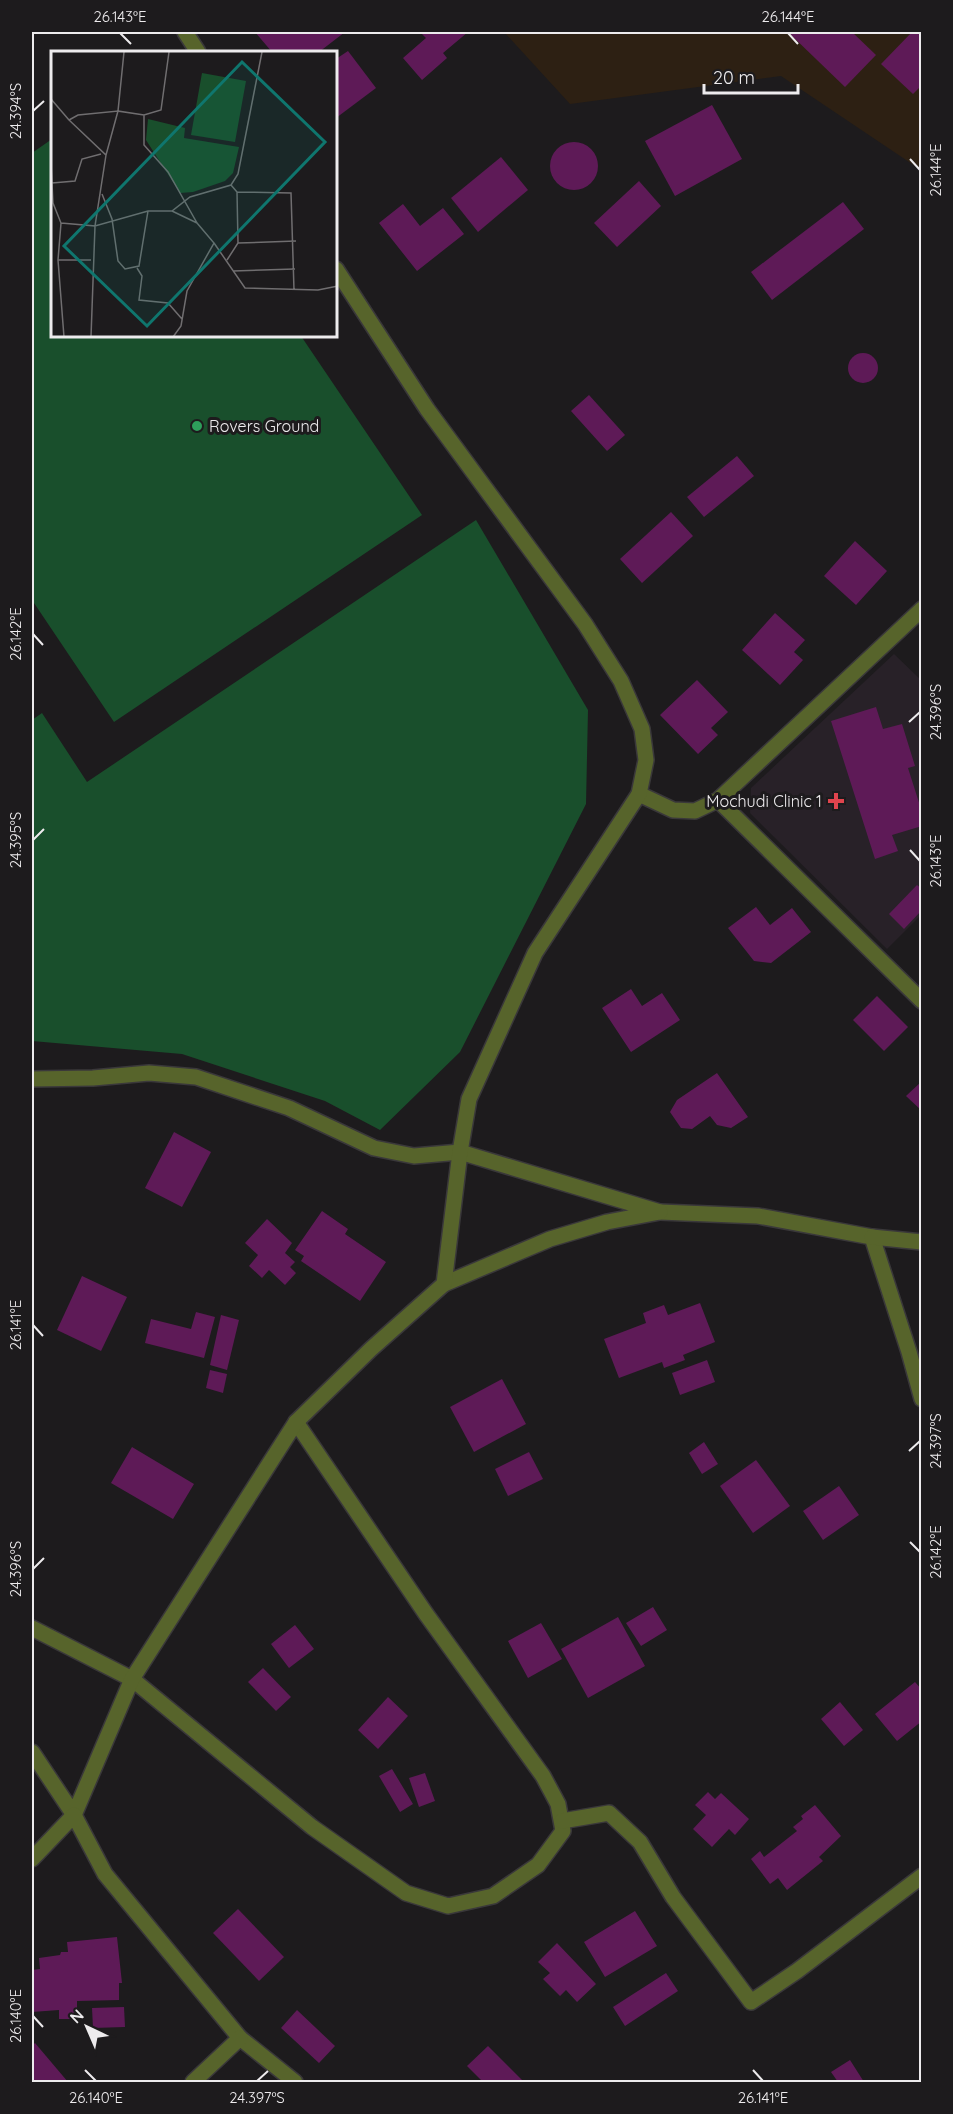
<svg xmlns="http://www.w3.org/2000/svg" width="953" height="2114" font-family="Quicksand,sans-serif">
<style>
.commercial{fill:#2d2013}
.built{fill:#282128}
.green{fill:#194f2c}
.building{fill:#5e1a57}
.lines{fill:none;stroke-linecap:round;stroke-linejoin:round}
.lane-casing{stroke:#3a383a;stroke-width:18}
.street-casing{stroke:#3a383a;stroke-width:18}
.lane{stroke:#57642b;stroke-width:15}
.street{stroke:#57642b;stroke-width:15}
.ticks{fill:none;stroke:#edebed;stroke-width:2}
.leisure-dot{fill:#2e9e5b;stroke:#1d1b1d;stroke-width:2}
.health-dot{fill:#e0444e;stroke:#1d1b1d;stroke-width:2}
.labels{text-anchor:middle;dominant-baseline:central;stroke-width:6;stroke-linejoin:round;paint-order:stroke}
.poi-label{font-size:16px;fill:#edebed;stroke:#1d1b1d;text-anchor:start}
.inset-road{fill:none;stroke:#706e70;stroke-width:1.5}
.view{fill:#0f766e;fill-opacity:0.15;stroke:#0f766e;stroke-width:3}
.inset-edge{fill:none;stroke:#edebed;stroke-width:3}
.neatline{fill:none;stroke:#edebed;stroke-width:2}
.ticks-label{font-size:15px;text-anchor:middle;fill:#edebed}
</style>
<rect width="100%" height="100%" fill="#1d1b1d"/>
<polygon class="commercial" points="504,32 921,32 921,170 781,76 570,104"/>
<polygon class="built" points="894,654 921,680 921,915 887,949 750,813 751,788"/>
<g class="green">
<polygon points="52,139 52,336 301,336 422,515 114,722 32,600 32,153"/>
<polygon points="476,520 588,710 586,804 460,1052 380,1130 325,1101 182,1054 32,1041 32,720 42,713 87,782"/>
</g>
<g class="building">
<polygon points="255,32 345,32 319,52 272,52"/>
<polygon points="420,32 468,32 443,53 447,58 422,80 403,58 426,38"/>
<polygon points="788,32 852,32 876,55 845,87"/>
<polygon points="912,32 922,32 922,85 913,94 881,64"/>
<polygon points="348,51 376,88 336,118 336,59"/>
<polygon points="712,105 742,159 675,196 645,141"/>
<circle cx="574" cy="166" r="24"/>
<polygon points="501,157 528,190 478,232 451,198"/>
<polygon points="639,181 661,206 617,247 594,223"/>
<polygon points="843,202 864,229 772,300 751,272"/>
<polygon points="403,204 420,226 443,208 464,234 417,271 379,223"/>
<circle cx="863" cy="368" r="15"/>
<polygon points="589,395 625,435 607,451 571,411"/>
<polygon points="737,456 754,476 704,517 687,497"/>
<polygon points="671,512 693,536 642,583 620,559"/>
<polygon points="855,541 887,571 856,605 824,576"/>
<polygon points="775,613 805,640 794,652 803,660 780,685 742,650"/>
<polygon points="697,680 728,712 711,728 718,735 698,754 660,715"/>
<polygon points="876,707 883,729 902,724 915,766 908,768 922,812 922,826 892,835 898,851 875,859 831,721"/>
<polygon points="917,885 922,889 922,910 904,929 889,914"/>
<polygon points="756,907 770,925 792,908 811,932 771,963 754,961 728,928"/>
<polygon points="631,989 642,1006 662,993 680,1020 631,1052 602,1008"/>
<polygon points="877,996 908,1027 884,1051 853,1020"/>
<polygon points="717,1073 748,1117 731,1128 717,1125 710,1116 692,1129 681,1128 670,1112 677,1100"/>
<polygon points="922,1081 922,1111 906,1096"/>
<polygon points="174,1132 211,1152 182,1207 145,1188"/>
<polygon points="322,1211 348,1229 345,1234 386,1262 360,1301 301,1261 304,1256 295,1250"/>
<polygon points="267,1219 292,1243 285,1253 295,1262 290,1267 296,1273 285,1285 269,1270 262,1278 249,1266 258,1255 245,1243"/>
<polygon points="82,1276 127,1297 101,1351 57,1330"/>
<polygon points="700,1303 715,1342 683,1355 685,1360 664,1368 662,1362 619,1378 604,1339 646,1323 643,1313 664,1305 668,1315"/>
<polygon points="196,1312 215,1317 204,1358 145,1343 151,1319 191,1329"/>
<polygon points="221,1315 239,1320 227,1370 210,1365"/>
<polygon points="707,1360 715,1382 680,1395 672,1373"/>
<polygon points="210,1370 227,1374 223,1393 206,1388"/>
<polygon points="502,1379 526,1424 474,1452 450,1407"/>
<polygon points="704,1442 718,1464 702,1474 689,1453"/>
<polygon points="132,1447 194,1484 173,1519 111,1483"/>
<polygon points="529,1452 543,1479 508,1496 495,1469"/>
<polygon points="756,1460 790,1506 753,1533 720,1486"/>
<polygon points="839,1486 859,1515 823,1540 803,1511"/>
<polygon points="653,1607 667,1630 641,1646 626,1623"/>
<polygon points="618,1617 645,1666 588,1698 561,1649"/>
<polygon points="541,1623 562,1659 528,1678 508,1641"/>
<polygon points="295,1625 314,1649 289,1668 271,1644"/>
<polygon points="263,1668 291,1697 276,1711 248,1682"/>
<polygon points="915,1682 922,1690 922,1721 897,1741 875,1714"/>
<polygon points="388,1697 408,1716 378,1749 358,1730"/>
<polygon points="840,1702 863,1730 844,1746 821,1719"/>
<polygon points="392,1769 413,1804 400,1812 379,1776"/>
<polygon points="425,1773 435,1801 419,1807 409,1778"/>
<polygon points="708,1792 715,1799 721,1793 749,1819 735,1835 729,1829 712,1847 693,1829 706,1815 695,1805"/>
<polygon points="815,1805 841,1836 819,1857 823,1861 787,1890 778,1878 770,1884 751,1859 760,1851 764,1857 797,1831 793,1827 803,1819 801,1816"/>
<polygon points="238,1909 284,1957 259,1981 213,1933"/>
<polygon points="635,1911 657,1946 605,1977 584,1942"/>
<polygon points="117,1937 122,1983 119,1983 119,2000 77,2001 77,2019 59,2019 59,2010 32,2012 32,1970 40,1969 39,1958 60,1955 61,1952 68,1952 67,1942"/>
<polygon points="557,1943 596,1984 577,2002 566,1990 560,1996 543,1979 550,1973 538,1962"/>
<polygon points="666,1973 678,1991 625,2026 613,2007"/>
<polygon points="124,2007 125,2027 93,2028 92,2008"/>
<polygon points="297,2010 335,2046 319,2063 281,2028"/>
<polygon points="35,2043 68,2082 32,2082 32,2046"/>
<polygon points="488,2046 524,2082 483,2082 467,2066"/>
<polygon points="850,2060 864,2082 838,2082 831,2072"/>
</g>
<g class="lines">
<defs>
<g id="lane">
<polyline points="718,800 922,1001"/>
<polyline points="32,1079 93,1078 149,1073 196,1077 289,1108 374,1148 414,1156 460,1152"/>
</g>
<g id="street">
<polyline points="185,32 198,52"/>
<polyline points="639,794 673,810 695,811 718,800 922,609"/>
<polyline points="660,1212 758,1216 872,1237 909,1352 922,1399"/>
<polyline points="872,1237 922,1242"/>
<polyline points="444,1284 550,1239 607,1222 660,1212 460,1152"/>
<polyline points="32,1628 132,1679 312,1827 406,1893 448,1906 493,1896 538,1865 563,1831 558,1804 543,1776 426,1614 296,1422"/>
<polyline points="32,1752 74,1815 132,1679 296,1422 371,1349 444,1284 460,1152 469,1099 535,953 639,794 646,760 642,729 621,681 585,624 427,409 336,269"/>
<polyline points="562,1821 609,1813 640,1842 673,1897 751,2002 797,1971 922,1876"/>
<polyline points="32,1859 74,1815 105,1874 240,2038 295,2082"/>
<polyline points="193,2082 240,2038"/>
</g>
</defs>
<use href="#lane" class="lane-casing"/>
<use href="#street" class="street-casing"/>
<use href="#lane" class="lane"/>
<use href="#street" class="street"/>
</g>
<path class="ticks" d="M120 33 131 44M788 33 798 44M33 111 44 101M910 159 920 170M33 634 43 645M909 722 920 712M33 840 44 829M910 850 920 861M33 1325 43 1336M909 1451 920 1441M910 1542 920 1552M33 1569 44 1558M33 2016 43 2027M85 2070 96 2081M753 2070 763 2081M257 2081 268 2071"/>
<circle class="leisure-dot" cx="197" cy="426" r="6"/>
<path class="health-dot" d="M833 792h6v6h6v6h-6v6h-6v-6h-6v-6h6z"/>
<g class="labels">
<g class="poi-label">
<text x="209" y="426">Rovers Ground</text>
<text x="822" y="801" text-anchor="end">Mochudi Clinic 1</text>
</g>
</g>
<g transform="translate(51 51)">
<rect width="286" height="286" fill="#1d1b1d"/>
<path d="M151 22 195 30 184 91 140 84ZM97 68 134 77 133 87 188 96 182 122 174 130 142 141 129 142 95 89Z" fill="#194f2c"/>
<path class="inset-road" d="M73 1 67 60 93 64 110 59 118 1M0 48 18 69M67 60 55 104 18 69 27 64ZM93 64V94L117 121 146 172 121 160M55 104 44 175 97 160H121L139 146 180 134 187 123 211 1M0 113 2 152 10 172 7 209 13 286M1 132 24 130 31 108 50 103M180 134 186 141 240 142 243 239M51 143 61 168 67 210 74 218 88 215 97 160M10 172 44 175 40 286M163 192 194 237 267 239 287 235M187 192 245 190M7 209H40M176 209 187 192 186 141M86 217 91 225 88 249 117 252 131 268M182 220 244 218M122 286 130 275 136 240 163 192 146 172"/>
<path class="view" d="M191 11 274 91 96 275 13 195Z"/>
<rect width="286" height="286" class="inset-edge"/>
</g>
<rect width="953" height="2114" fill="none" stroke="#1d1b1d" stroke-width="66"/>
<g transform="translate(87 2027) rotate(316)" stroke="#1d1b1d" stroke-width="4.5" paint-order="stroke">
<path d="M0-4.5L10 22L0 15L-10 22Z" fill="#edebed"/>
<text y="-9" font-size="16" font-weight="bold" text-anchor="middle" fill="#edebed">N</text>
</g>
<path d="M704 84v9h94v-9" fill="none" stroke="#edebed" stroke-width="3"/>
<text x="713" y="84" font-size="18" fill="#edebed" stroke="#1d1b1d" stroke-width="4.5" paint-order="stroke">20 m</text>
<rect x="33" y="33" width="887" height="2048" class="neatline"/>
<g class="ticks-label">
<text x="120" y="22">26.143°E</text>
<text x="788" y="22">26.144°E</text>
<text transform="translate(16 111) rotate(-90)" y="5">24.394°S</text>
<text transform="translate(936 170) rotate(-90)" y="5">26.144°E</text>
<text transform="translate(16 634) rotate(-90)" y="5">26.142°E</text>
<text transform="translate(936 712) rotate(-90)" y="5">24.396°S</text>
<text transform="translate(16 840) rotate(-90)" y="5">24.395°S</text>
<text transform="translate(936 861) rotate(-90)" y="5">26.143°E</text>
<text transform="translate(16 1325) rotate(-90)" y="5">26.141°E</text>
<text transform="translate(936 1441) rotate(-90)" y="5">24.397°S</text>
<text transform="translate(936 1552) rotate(-90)" y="5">26.142°E</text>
<text transform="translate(16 1569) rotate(-90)" y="5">24.396°S</text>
<text transform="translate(16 2016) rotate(-90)" y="5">26.140°E</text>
<text x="96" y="2103">26.140°E</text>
<text x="257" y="2103">24.397°S</text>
<text x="763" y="2103">26.141°E</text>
</g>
</svg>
